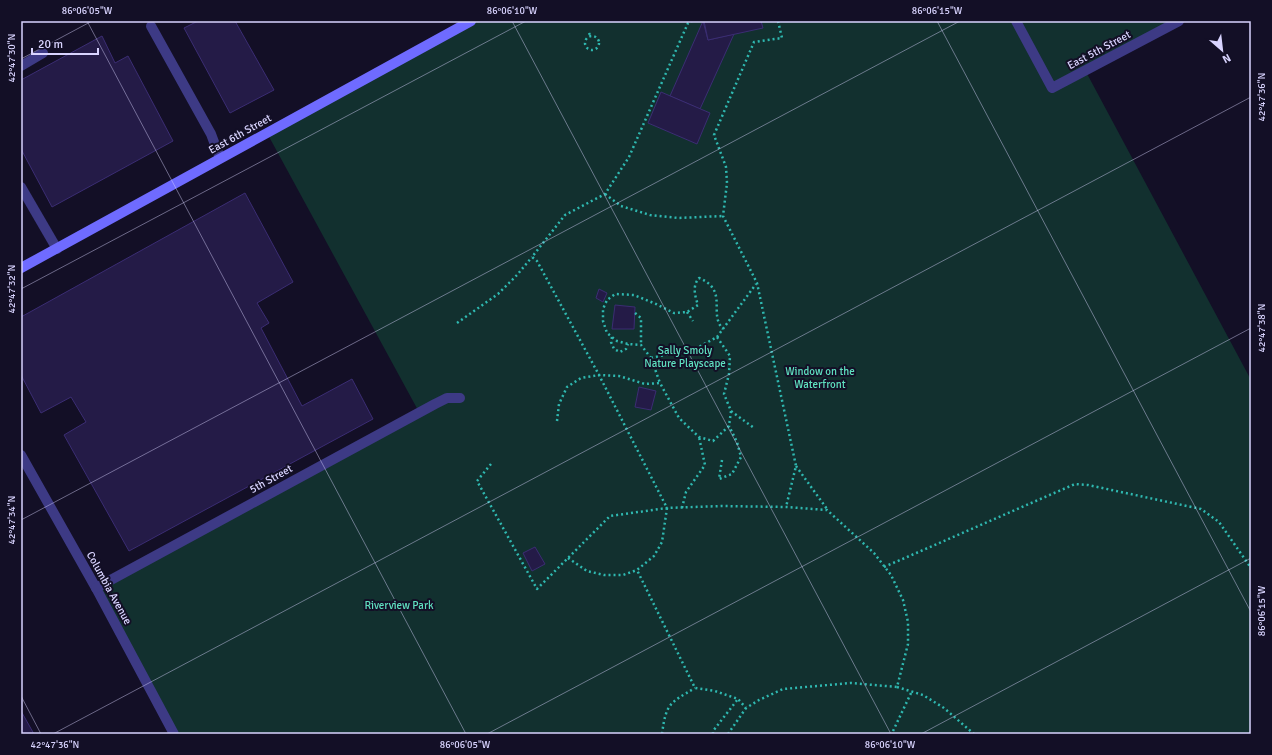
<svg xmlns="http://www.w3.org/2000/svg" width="1272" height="755" font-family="Signika,sans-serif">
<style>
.green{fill:#12302f}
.building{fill:#241b47;stroke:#3b2d73}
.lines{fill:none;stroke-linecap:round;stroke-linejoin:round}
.path{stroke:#2fb8b0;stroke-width:2.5;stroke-dasharray:2 3;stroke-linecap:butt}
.lane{stroke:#3d3a85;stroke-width:10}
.street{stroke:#3d3a85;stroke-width:10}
.secondary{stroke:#6f6bff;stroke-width:10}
.ticks{fill:none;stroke:#d9d4ff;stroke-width:1;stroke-opacity:0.45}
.labels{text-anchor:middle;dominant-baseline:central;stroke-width:4;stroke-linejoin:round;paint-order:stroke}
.street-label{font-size:11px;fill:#d9d4ff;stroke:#130f26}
.park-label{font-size:11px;fill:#5fe0c0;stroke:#130f26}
.neatline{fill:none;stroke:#d9d4ff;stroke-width:1.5}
.ticks-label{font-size:10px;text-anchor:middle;fill:#d9d4ff}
</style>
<rect width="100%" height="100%" fill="#130f26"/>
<polygon class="green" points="471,21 1177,21 1085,70 1251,380 1251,734 174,734 96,588 419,412 267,133"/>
<g class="building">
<polygon points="198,21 235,21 274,90 230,113 184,28"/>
<polygon points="703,21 708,40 734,34 700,109 670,96"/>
<polygon points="704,21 761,21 763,28 708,40"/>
<polygon points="102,36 115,63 128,56 173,141 52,207 21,149 21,80"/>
<polygon points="661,92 710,113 697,144 648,123"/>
<polygon points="245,193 293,282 257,303 269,323 261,328 302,406 352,379 373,419 129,551 64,435 86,422 71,397 41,413 21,375 21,317"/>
<polygon points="599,289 607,293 603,302 596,298"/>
<polygon points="615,305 635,307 634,329 612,329"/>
<polygon points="639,387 656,391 651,410 635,407"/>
<polygon points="535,547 545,564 532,571 523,553"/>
<polygon points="21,711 34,734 21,734"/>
</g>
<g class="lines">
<g class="path">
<polyline points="778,21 782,38 754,42 714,135 726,167 727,183 723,216 757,283 796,466 786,507"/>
<polyline points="589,33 590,35"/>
<circle cx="592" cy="43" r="7"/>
<polyline points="605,194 621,206 650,215 678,218 723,216"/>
<polyline points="687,312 693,321"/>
<polyline points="635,313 641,318 641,345"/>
<polyline points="457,323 498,294 517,275 532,257"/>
<polyline points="612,337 611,342 614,349 620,352 626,349 628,344"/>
<polyline points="717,337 756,284"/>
<path d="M651 358 641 345 628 344 617 341 607 333 603 321V309L607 300 615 294 634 295 656 304 674 313 687 312 698 305C695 296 692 286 699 278 729 290 708 314 723 329"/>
<polyline points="731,411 754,428"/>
<polyline points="557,421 559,404 567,387 581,378 599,375 619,376 645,384 660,383 679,418 699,437 713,441 729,426 731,411 724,394 729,374 730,356 717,337 697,348 651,358 660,383"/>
<polyline points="722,460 719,479 732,474 741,457 737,442 729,426"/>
<polyline points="491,464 477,481 537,589 610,516 667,508 721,506 786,507 827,510 874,553 891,575 903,600 908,622 908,644 897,687 851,683 783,689 759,700 746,708 738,699 715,691 695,688 637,570"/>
<polyline points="796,466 827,509"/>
<polyline points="682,508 686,492 705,465 699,437"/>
<polyline points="568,558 587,571 604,575 623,575 637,570 654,556 662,542 667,508 599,375 537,261 532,257 565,215 605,194 629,157 688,23 692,21"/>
<polyline points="884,567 1075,484 1088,485 1201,509 1219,522 1251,568"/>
<polyline points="897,687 923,695 944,708 974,734"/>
<polyline points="893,731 912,691"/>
<path d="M662 734C666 703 670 703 695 688"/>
<polyline points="713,734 713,731 738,699"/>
<polyline points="728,734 746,708"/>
</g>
<g class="lane">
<polyline points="151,26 211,134 220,158"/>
<polyline points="21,66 43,53"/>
<polyline points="21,187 57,249"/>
</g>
<g class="street">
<polyline points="1016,21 1052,88 1179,21"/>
<polyline points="21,455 96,588 174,734"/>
<polyline points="96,588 435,404 447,398 460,398"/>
</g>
<polyline class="secondary" points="21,268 471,21"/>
</g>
<path class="ticks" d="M87 21 466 734M512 21 891 734M937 21 1251 612M21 59 92 21M21 289 526 21M21 520 960 21M21 696 41 734M53 734 1251 97M487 734 1251 328M921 734 1251 558"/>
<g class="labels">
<g class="street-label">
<text transform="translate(1099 50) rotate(-28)">East 5th Street</text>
<text transform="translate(240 134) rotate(-29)">East 6th Street</text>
<text transform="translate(271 479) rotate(-29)">5th Street</text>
<text transform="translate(109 588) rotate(61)">Columbia Avenue</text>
</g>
<g class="park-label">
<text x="685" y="350">Sally Smoly<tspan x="685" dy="13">Nature Playscape</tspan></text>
<text x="820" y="371">Window on the<tspan x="820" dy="13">Waterfront</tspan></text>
<text x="399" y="605">Riverview Park</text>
</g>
</g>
<rect width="1272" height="755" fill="none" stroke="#130f26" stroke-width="44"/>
<g transform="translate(1222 50) rotate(152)" stroke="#130f26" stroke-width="3" paint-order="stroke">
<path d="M0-3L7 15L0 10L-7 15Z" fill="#d9d4ff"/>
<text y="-6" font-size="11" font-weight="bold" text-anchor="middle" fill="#d9d4ff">N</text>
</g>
<path d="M32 48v6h66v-6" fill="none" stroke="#d9d4ff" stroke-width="2"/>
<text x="38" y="48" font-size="12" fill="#d9d4ff" stroke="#130f26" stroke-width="3" paint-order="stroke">20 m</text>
<rect x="22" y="22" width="1228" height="711" class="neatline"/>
<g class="ticks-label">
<text x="87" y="14">86°06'05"W</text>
<text x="512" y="14">86°06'10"W</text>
<text x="937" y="14">86°06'15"W</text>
<text transform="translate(11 58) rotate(-90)" y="4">42°47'30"N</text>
<text transform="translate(1261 97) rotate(-90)" y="4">42°47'36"N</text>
<text transform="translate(11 289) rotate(-90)" y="4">42°47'32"N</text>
<text transform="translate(1261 328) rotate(-90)" y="4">42°47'38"N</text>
<text transform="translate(11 520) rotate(-90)" y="4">42°47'34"N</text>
<text transform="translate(1261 611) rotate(-90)" y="4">86°06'15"W</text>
<text x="55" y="748">42°47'36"N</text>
<text x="465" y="748">86°06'05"W</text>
<text x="890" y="748">86°06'10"W</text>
</g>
</svg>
